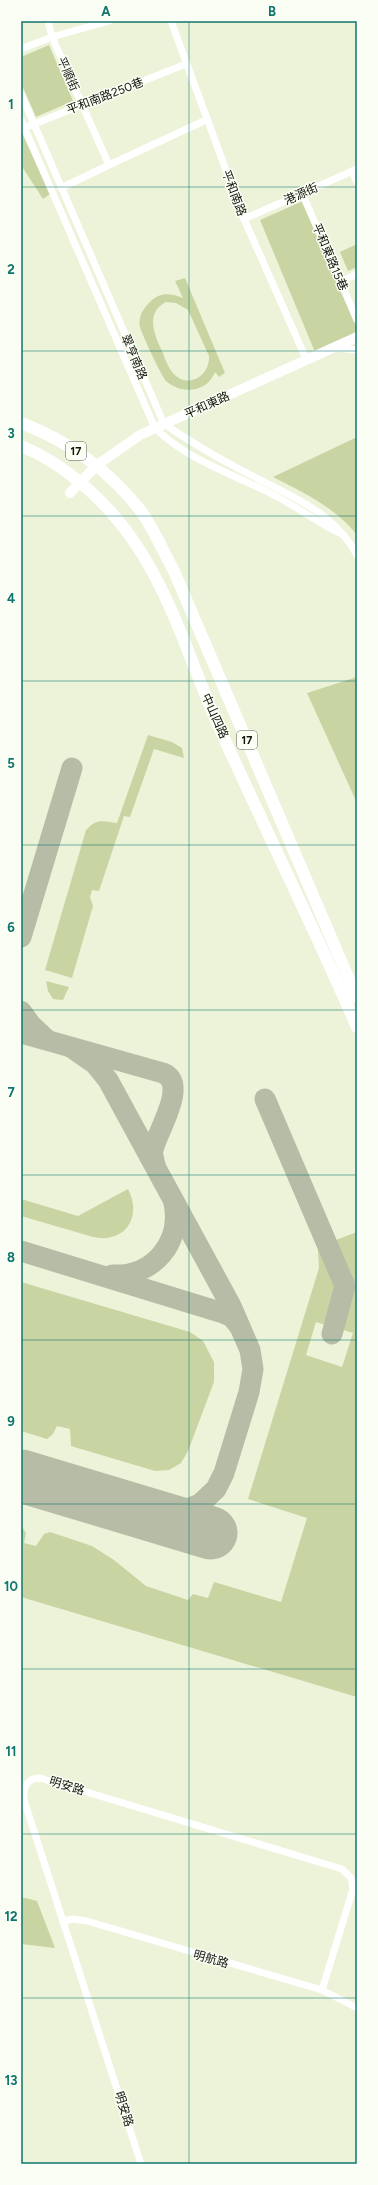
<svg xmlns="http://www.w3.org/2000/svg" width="378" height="2185" font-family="Figtree,'Noto Sans TC',sans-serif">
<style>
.green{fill:#c8d5a2;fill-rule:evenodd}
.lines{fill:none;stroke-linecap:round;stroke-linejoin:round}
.taxiway{stroke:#b6bca6;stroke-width:21}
.runway{stroke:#b6bca6;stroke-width:53}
.street{stroke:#fff;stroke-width:7}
.secondary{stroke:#fff;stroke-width:10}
.primary{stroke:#fff;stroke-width:12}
.grid{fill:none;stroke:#0f766e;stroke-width:1;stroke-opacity:0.55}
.labels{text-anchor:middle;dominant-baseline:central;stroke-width:3;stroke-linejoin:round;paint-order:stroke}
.shield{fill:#fbfef4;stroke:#585b52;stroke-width:1}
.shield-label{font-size:11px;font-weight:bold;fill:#12150c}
.street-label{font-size:12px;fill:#12150c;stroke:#fbfef4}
.neatline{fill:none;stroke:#0f766e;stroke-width:1.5}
.grid-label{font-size:13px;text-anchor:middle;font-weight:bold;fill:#0f766e}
</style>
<rect width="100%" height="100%" fill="#ecf3d9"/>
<g class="green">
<polygon points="49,45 73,101 36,117 21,83 21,57"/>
<polygon points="21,131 50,194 43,199 21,165"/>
<polygon points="303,201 357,326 357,332 315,352 260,220"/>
<polygon points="357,244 357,267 348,271 340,252"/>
<path d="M185 278 225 373 219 377 215 372C207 392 184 395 167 382 162 378 144 338 141 330 139 326 139 321 140 318 141 312 146 306 150 302 160 292 170 293 183 298L175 281ZM166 302 176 303 188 310 209 356C210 377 186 390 172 372 168 367 165 359 163 353 155 336 144 313 166 302Z"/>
<path d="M357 437V535C336 508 303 492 273 477Z"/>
<polygon points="357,677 357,803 307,693"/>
<path d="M148 735 172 742 182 748 184 758 154 749 130 817 124 816 99 891 92 890 90 897 93 906 72 978 45 970 86 830C97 818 102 821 117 823Z"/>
<polygon points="46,981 69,987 63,1000 53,999 48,991"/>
<path d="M128 1189C143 1218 124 1244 93 1237L21 1216V1199L78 1216Z"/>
<polygon points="357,1232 357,1697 21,1597 21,1525 26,1533 24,1543 36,1546 44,1534 50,1532 92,1546 114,1560 146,1586 188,1600 193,1594 208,1598 214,1582 281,1602 307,1518 248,1499 319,1268 318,1251 322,1247 339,1288 329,1326 316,1322 306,1355 342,1367 353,1333 340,1329 351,1287 333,1243 336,1240"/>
<polygon points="21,1282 190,1332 203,1341 214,1362 214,1382 188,1451 181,1463 169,1470 155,1471 71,1446 70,1429 57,1426 53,1434 47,1439 21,1431"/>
<polygon points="21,1897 37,1901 55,1948 21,1944"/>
</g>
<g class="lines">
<g class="taxiway">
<polyline points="21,937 72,768"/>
<polyline points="21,1011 31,1025 46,1039"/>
<path d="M21 1033 163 1073C189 1084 157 1131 153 1150 152 1154 154 1160 155 1165"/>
<polyline points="72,1048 95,1064 108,1080 231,1306 250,1350 253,1369 249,1392 224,1473 216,1489 200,1504 177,1513 140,1512"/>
<polyline points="265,1099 345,1286 332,1334"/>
<polyline points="21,1251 223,1313 232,1317 240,1327"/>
<path d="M112 1275C153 1277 182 1243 174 1203"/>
</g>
<polyline class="runway" points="21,1476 211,1533"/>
<g class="street">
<polyline points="109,21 52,37 109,165 206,120"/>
<polyline points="171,21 244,219 307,361"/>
<polyline points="21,49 52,37 48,21"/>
<path d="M21 94 164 424C189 441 216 457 243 471 286 494 333 510 357 555"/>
<path d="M21 120 155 428C189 462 240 476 281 499 302 510 321 525 342 534"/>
<polyline points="24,128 186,64"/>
<polyline points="352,171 357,182"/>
<polyline points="61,188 109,165"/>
<polyline points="302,193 357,320"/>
<polyline points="244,219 357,169"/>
<polyline points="340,282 357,274"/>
<polyline points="334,348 357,350"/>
<polyline points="63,1921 73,1919 87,1921 322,1990 357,2008"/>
<path d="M141 2164 25 1803C22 1791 25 1778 40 1778L342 1869 351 1878 353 1889 322 1990"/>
</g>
<polyline class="secondary" points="70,493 97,465 140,435 357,337"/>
<g class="primary">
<path d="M21 423C67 440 110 471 140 510 154 528 163 552 174 571L357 998"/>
<path d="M21 446C66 464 108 503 135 543 171 596 190 660 215 718 261 821 312 923 357 1027"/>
</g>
</g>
<path class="grid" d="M189 21V2164M21 187H357M21 351H357M21 516H357M21 681H357M21 845H357M21 1010H357M21 1175H357M21 1340H357M21 1504H357M21 1669H357M21 1834H357M21 1998H357"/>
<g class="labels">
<g class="shield">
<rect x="66" y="442" width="20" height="18" rx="3"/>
<rect x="237" y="731" width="20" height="18" rx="3"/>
</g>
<g class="shield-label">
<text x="76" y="451">17</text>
<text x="247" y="740">17</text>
</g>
<g class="street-label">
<text transform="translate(68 74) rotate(66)">平順街</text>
<text transform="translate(105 96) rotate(-21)">平和南路250巷</text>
<text transform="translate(234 193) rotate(69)">平和南路</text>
<text transform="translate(301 194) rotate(-24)">港源街</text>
<text transform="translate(330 257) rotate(67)">平和東路15巷</text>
<text transform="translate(134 357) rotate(67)">翠亨南路</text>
<text transform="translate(207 405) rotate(-24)">平和東路</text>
<text transform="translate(215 716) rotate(66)">中山四路</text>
<text transform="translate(67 1786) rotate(17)">明安路</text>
<text transform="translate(211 1959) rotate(16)">明航路</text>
<text transform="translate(124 2109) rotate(72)">明安路</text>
</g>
</g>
<rect width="378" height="2185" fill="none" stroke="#fbfef4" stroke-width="44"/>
<rect x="22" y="22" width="334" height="2141" class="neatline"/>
<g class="grid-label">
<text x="106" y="16">A</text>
<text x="272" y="16">B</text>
<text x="11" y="109">1</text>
<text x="11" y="274">2</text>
<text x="11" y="438">3</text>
<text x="11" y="603">4</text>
<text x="11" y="768">5</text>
<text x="11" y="932">6</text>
<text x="11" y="1097">7</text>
<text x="11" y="1262">8</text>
<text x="11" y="1426">9</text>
<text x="11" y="1591">10</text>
<text x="11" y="1756">11</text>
<text x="11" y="1921">12</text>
<text x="11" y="2085">13</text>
</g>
</svg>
